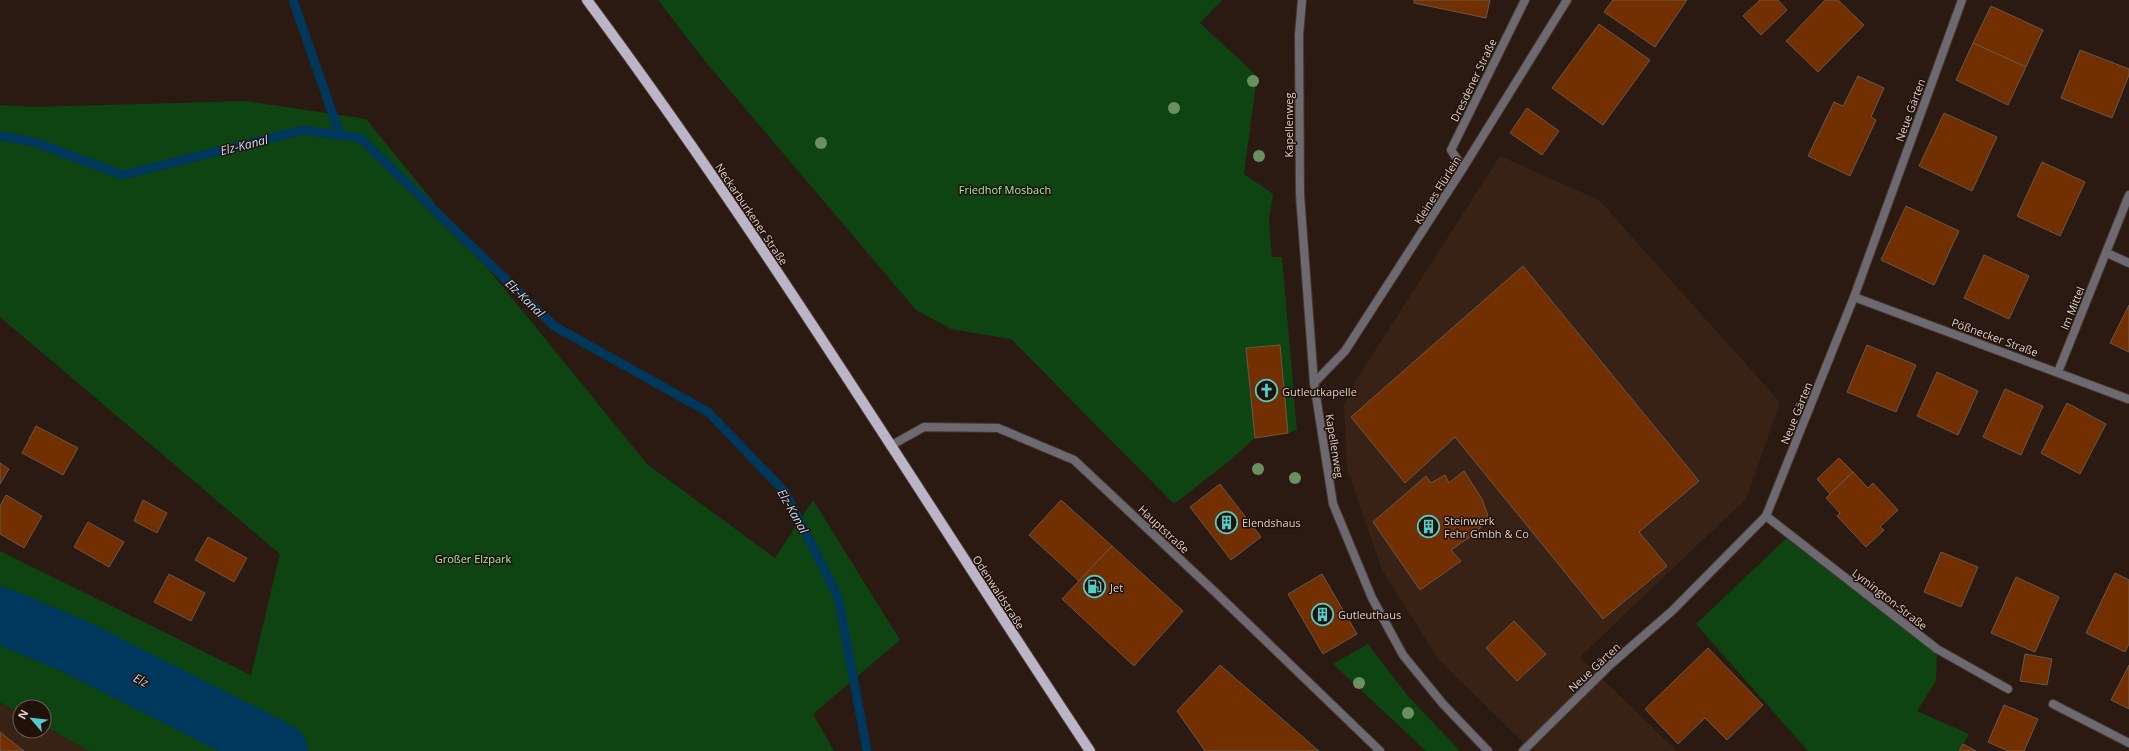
<svg xmlns="http://www.w3.org/2000/svg" width="2129" height="751" font-family="'Open Sans',sans-serif">
<style>
.built{fill:#382115}
.green{fill:#0d4412}
.lines{fill:none;stroke-linecap:round;stroke-linejoin:round}
.stream{stroke:#00375d;stroke-width:9}
.river{stroke:#00375d;stroke-width:56}
.building{fill:#723000;stroke:#6a564c}
.minor-casing{stroke:#47372f;stroke-width:10}
.tertiary-casing{stroke:#47372f;stroke-width:10}
.primary-casing{stroke:#47372f;stroke-width:12}
.minor{stroke:#6c6971;stroke-width:8}
.tertiary{stroke:#6c6971;stroke-width:8}
.primary{stroke:#bcb5c7;stroke-width:10}
.tree{fill:#6b905f}
.labels{text-anchor:middle;dominant-baseline:central;stroke-width:3;stroke-linejoin:round;paint-order:stroke}
.street-label{font-size:11px;fill:#dcd0cb;stroke:#211108}
.park-label{font-size:11px;fill:#a0f19f;stroke:#211108}
.poi-label{font-size:11px;fill:#dcd0cb;stroke:#211108;text-anchor:start}
.water-label{font-size:12px;font-style:italic;fill:#bedffe;stroke:#211108}
</style>
<rect width="100%" height="100%" fill="#2b1a11"/>
<g class="built">
<polygon points="1500,156 1599,200 1780,402 1747,498 1580,657 1677,751 1532,751 1438,659 1382,570 1347,469 1344,405 1358,377"/>
<polygon points="0,702 20,713 20,731 44,731 44,726 89,751 0,751"/>
</g>
<g class="green">
<polygon points="658,0 1222,0 1200,23 1257,76 1244,174 1273,194 1269,220 1272,257 1282,257 1297,430 1288,433 1255,438 1228,462 1174,504 1011,339 951,329 916,310 705,61"/>
<polygon points="245,101 366,119 647,464 775,558 813,500 900,640 813,714 834,751 89,751 44,726 44,707 20,707 20,713 0,702 0,551 251,675 280,554 0,317 0,105 34,107"/>
<polygon points="1790,535 1937,649 1936,681 1917,711 1969,734 1959,751 1808,751 1696,624"/>
<polygon points="1368,644 1407,695 1460,751 1426,751 1333,664"/>
</g>
<g class="lines">
<g class="stream">
<polyline points="293,0 340,135"/>
<polyline points="0,136 34,142 123,175 303,130 360,138 554,326 708,412 785,492 838,597 867,751"/>
</g>
<polyline class="river" points="0,615 76,647 280,751"/>
</g>
<g class="building">
<polygon points="1414,0 1490,0 1486,18 1414,3"/>
<polygon points="1613,0 1687,0 1655,47 1604,12"/>
<polygon points="1760,0 1778,0 1787,10 1761,35 1743,16"/>
<polygon points="1825,0 1838,0 1864,25 1818,72 1786,41"/>
<polygon points="1991,6 2043,30 2026,67 1973,43"/>
<polygon points="1599,24 1650,60 1603,125 1552,88"/>
<polygon points="1973,43 2026,67 2008,105 1956,80"/>
<polygon points="2080,50 2129,69 2129,75 2112,118 2061,98"/>
<polygon points="1858,76 1884,88 1871,117 1876,120 1850,176 1808,156 1834,102 1843,106"/>
<polygon points="1527,108 1559,131 1542,155 1510,133"/>
<polygon points="1944,113 1997,137 1972,191 1919,166"/>
<polygon points="2042,162 2085,182 2060,236 2017,216"/>
<polygon points="1906,206 1959,231 1934,285 1881,260"/>
<polygon points="1984,255 2029,276 2009,319 1964,298"/>
<polygon points="1523,266 1699,481 1639,532 1667,566 1603,619 1455,437 1405,483 1351,417"/>
<polygon points="2129,305 2129,352 2110,343"/>
<polygon points="1280,345 1288,433 1255,438 1246,348"/>
<polygon points="1867,345 1916,365 1896,412 1847,392"/>
<polygon points="1937,372 1978,391 1958,435 1917,416"/>
<polygon points="2005,389 2043,406 2021,455 1983,437"/>
<polygon points="2067,403 2106,424 2080,474 2041,453"/>
<polygon points="36,426 78,448 63,475 22,453"/>
<polygon points="1839,458 1853,472 1830,494 1817,479"/>
<polygon points="0,463 9,469 0,484"/>
<polygon points="1464,471 1482,499 1488,516 1478,531 1451,550 1461,561 1420,590 1373,522 1426,476 1431,483 1445,475 1449,483"/>
<polygon points="1853,472 1868,488 1873,483 1898,510 1880,527 1884,530 1866,547 1837,516 1840,513 1826,498"/>
<polygon points="1220,484 1261,537 1231,560 1190,507"/>
<polygon points="6,495 42,516 24,548 0,534 0,506"/>
<polygon points="143,500 167,513 157,533 134,521"/>
<polygon points="1061,500 1112,546 1079,581 1029,535"/>
<polygon points="88,522 124,542 109,567 74,547"/>
<polygon points="208,537 247,558 234,582 195,560"/>
<polygon points="1112,546 1183,611 1134,666 1062,599"/>
<polygon points="1941,552 1978,567 1961,607 1924,592"/>
<polygon points="2115,573 2129,580 2129,644 2125,652 2086,633"/>
<polygon points="169,574 205,593 191,621 154,602"/>
<polygon points="1322,574 1357,634 1323,654 1288,594"/>
<polygon points="2016,577 2059,597 2035,652 1991,633"/>
<polygon points="1514,621 1546,654 1517,681 1486,648"/>
<polygon points="1708,648 1763,705 1727,740 1705,718 1678,744 1645,709"/>
<polygon points="2025,654 2052,659 2047,685 2020,681"/>
<polygon points="1220,665 1319,751 1205,751 1177,711"/>
<polygon points="2129,665 2129,709 2111,700"/>
<polygon points="2004,705 2038,719 2024,751 2008,751 1988,742"/>
<polygon points="0,732 24,751 0,751"/>
<polygon points="1963,744 1976,751 1959,751"/>
</g>
<g class="lines">
<defs>
<g id="minor">
<polyline points="1302,0 1299,35 1300,195 1314,383 1333,504 1372,598 1403,655 1443,704 1488,751"/>
<polyline points="1463,168 1451,150 1525,0"/>
<polyline points="2107,253 2129,263"/>
<polyline points="1854,297 2128,399"/>
<polyline points="2058,372 2129,195"/>
<polyline points="1314,383 1345,351 1463,168 1567,0"/>
<polyline points="1766,516 1937,649 2008,689"/>
<polyline points="2053,704 2129,743"/>
<polyline points="1523,751 1610,665 1672,611 1766,516 1854,297 1962,0"/>
</g>
<polyline id="tertiary" points="890,446 924,427 998,428 1074,460 1215,592 1380,751"/>
<path id="primary" d="M587 0C767 242 923 500 1090 751"/>
</defs>
<use href="#minor" class="minor-casing"/>
<use href="#tertiary" class="tertiary-casing"/>
<use href="#primary" class="primary-casing"/>
<use href="#minor" class="minor"/>
<use href="#tertiary" class="tertiary"/>
<use href="#primary" class="primary"/>
</g>
<g class="tree">
<circle cx="1253" cy="81" r="6"/>
<circle cx="1174" cy="108" r="6"/>
<circle cx="821" cy="143" r="6"/>
<circle cx="1259" cy="156" r="6"/>
<circle cx="1258" cy="469" r="6"/>
<circle cx="1295" cy="478" r="6"/>
<circle cx="1359" cy="683" r="6"/>
<circle cx="1408" cy="713" r="6"/>
</g>
<defs>
<symbol id="church-ring" viewBox="-11 -11 22 22"><circle r="9.5" fill="#211108" stroke="#52cdcc" stroke-width="1.5"/><path d="M-1.2-6h2.4v3.5h3.3v2.4h-3.3V6h-2.4V-.1h-3.3v-2.4h3.3Z" fill="#52cdcc"/></symbol>
<symbol id="building-ring" viewBox="-11 -11 22 22"><circle r="9.5" fill="#211108" stroke="#52cdcc" stroke-width="1.5"/><path d="M-4-6H4V6H1V3H-1V6H-4ZM-2.5-4.3h1.7v1.8h-1.7ZM.8-4.3h1.7v1.8H.8ZM-2.5-1h1.7V.8h-1.7ZM.8-1h1.7V.8H.8Z" fill="#52cdcc"/></symbol>
<symbol id="fuel-ring" viewBox="-11 -11 22 22"><circle r="9.5" fill="#211108" stroke="#52cdcc" stroke-width="1.5"/><path d="M-5.5-6h7V0h2V4h1.3V-2.5L3-4.5l.8-.8L6-3V5H2.5V1h-1V6h-7ZM-4.2-4.7v3.2H.2V-4.7Z" fill="#52cdcc"/></symbol>
</defs>
<g fill-rule="evenodd">
<use href="#church-ring" x="1254" y="378" width="25" height="25"/>
<use href="#building-ring" x="1214" y="510" width="25" height="25"/>
<use href="#building-ring" x="1416" y="514" width="25" height="25"/>
<use href="#fuel-ring" x="1082" y="574" width="25" height="25"/>
<use href="#building-ring" x="1310" y="602" width="25" height="25"/>
</g>
<g class="labels">
<g class="street-label">
<text transform="translate(1473 80) rotate(-64)">Dresdener Straße</text>
<text transform="translate(1910 110) rotate(-70)">Neue Gärten</text>
<text transform="translate(1288 125) rotate(-90)">Kapellenweg</text>
<text transform="translate(1437 190) rotate(-58)">Kleines Flürlein</text>
<text transform="translate(752 214) rotate(56)">Neckarburkener Straße</text>
<text transform="translate(2072 308) rotate(-68)">Im Mittel</text>
<text transform="translate(1995 337) rotate(20)">Pößnecker Straße</text>
<text transform="translate(1796 413) rotate(-68)">Neue Gärten</text>
<text transform="translate(1335 446) rotate(81)">Kapellenweg</text>
<text transform="translate(1164 529) rotate(43)">Hauptstraße</text>
<text transform="translate(999 592) rotate(57)">Odenwaldstraße</text>
<text transform="translate(1890 599) rotate(38)">Lymington-Straße</text>
<text transform="translate(1594 667) rotate(-43)">Neue Gärten</text>
</g>
<g class="park-label">
<text x="1005" y="189">Friedhof Mosbach</text>
<text x="473" y="558">Großer Elzpark</text>
</g>
<g class="poi-label">
<text x="1282" y="391">Gutleutkapelle</text>
<text x="1444" y="520">Steinwerk<tspan x="1444" dy="13">Fehr Gmbh &amp; Co</tspan></text>
<text x="1242" y="522">Elendshaus</text>
<text x="1110" y="587">Jet</text>
<text x="1338" y="614">Gutleuthaus</text>
</g>
<g class="water-label">
<text transform="translate(244 145) rotate(-14)">Elz-Kanal</text>
<text transform="translate(525 298) rotate(44)">Elz-Kanal</text>
<text transform="translate(793 511) rotate(60)">Elz-Kanal</text>
<text transform="translate(141 680) rotate(27)">Elz</text>
</g>
</g>
<g transform="translate(32 719) rotate(298)"><circle r="19" fill="#211108" stroke="#6c5d56"/>
<path d="M0-3L7 15L0 10L-7 15Z" fill="#52cdcc"/>
<text y="-6" font-size="11" font-weight="bold" text-anchor="middle" fill="#dcd0cb">N</text>
</g>
</svg>
